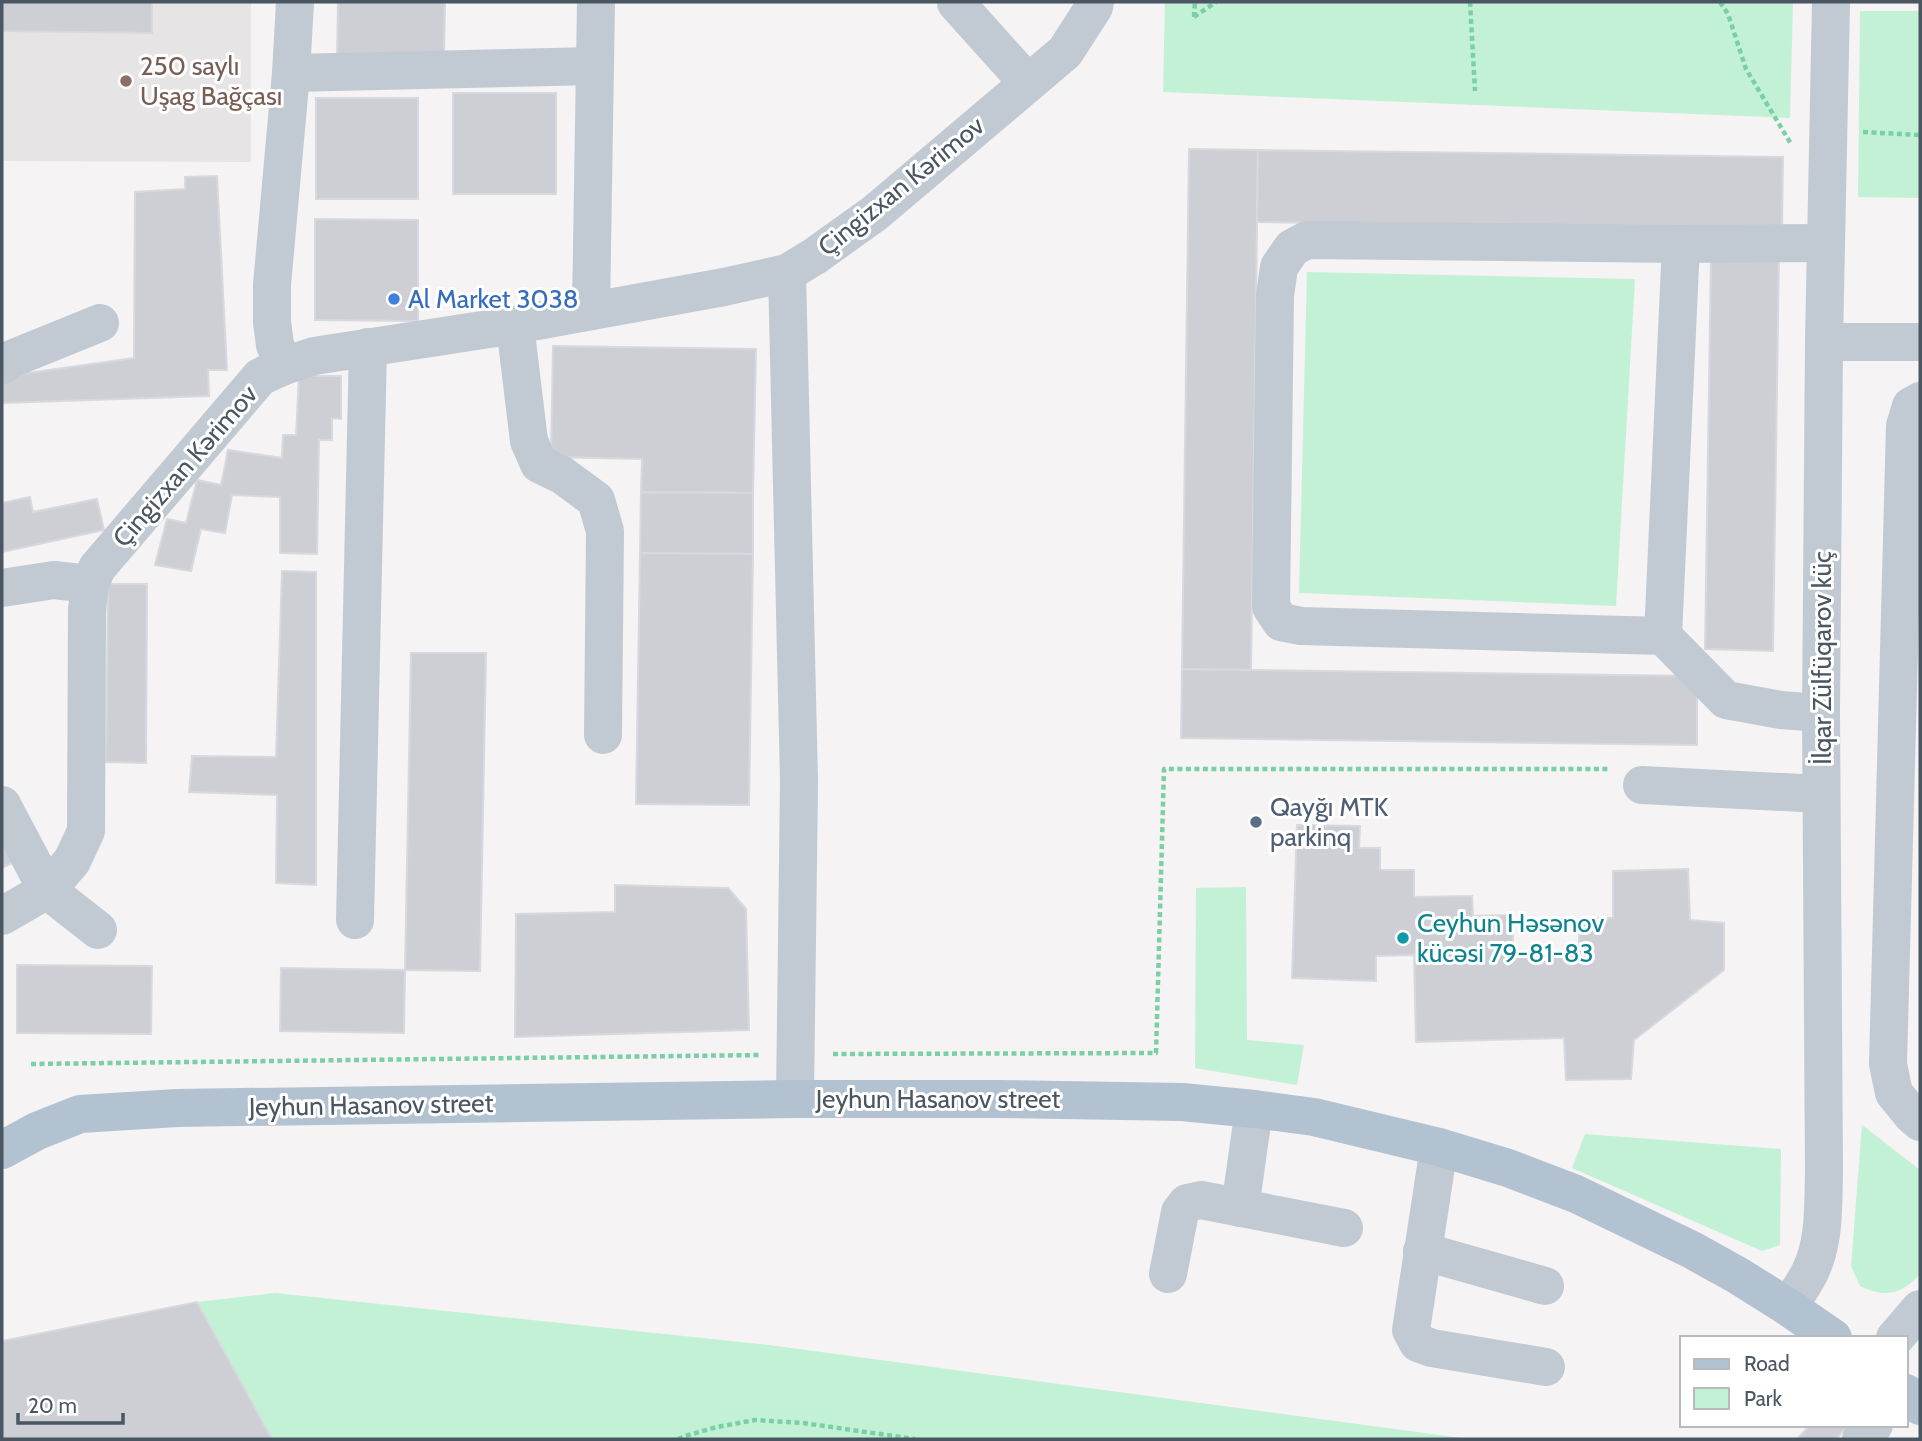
<svg xmlns="http://www.w3.org/2000/svg" width="1922" height="1441" font-family="Cabin,sans-serif">
<style>
.education{fill:#e6e4e5}
.green{fill:#c3f1d5}
.building{fill:#cdcfd5;stroke:#d7d9de;stroke-width:2}
.lines{fill:none;stroke-linecap:round;stroke-linejoin:round}
.path{stroke:#7ad0a6;stroke-width:4.5;stroke-dasharray:5 3.5;stroke-linecap:butt}
.minor{stroke:#c1cad2;stroke-width:38}
.major{stroke:#b3c2d1;stroke-width:38}
.education-dot{fill:#8d6e63;stroke:#fff;stroke-width:2.5}
.shop-dot{fill:#3f7fe0;stroke:#fff;stroke-width:2.5}
.service-dot{fill:#5c6f8a;stroke:#fff;stroke-width:2.5}
.culture-dot{fill:#0f9aa8;stroke:#fff;stroke-width:2.5}
.labels{text-anchor:middle;dominant-baseline:central;stroke-width:6;stroke-linejoin:round;paint-order:stroke}
.education-label{font-size:26px;fill:#785e54;stroke:#fff;text-anchor:start}
.street-label{font-size:26px;fill:#4a5661;stroke:#fff}
.shop-label{font-size:26px;fill:#366cbe;stroke:#fff;text-anchor:start}
.service-label{font-size:26px;fill:#4e5e75;stroke:#fff;text-anchor:start}
.culture-label{font-size:26px;fill:#0d838f;stroke:#fff;text-anchor:start}
</style>
<rect width="100%" height="100%" fill="#f5f3f3"/>
<polygon class="education" points="2,2 251,2 251,162 2,161"/>
<g class="green">
<polygon points="1165,2 1793,2 1790,118 1163,92"/>
<polygon points="1860,11 1920,11 1920,198 1858,197"/>
<polygon points="1307,272 1635,279 1616,606 1299,593"/>
<polygon points="1246,887 1247,1040 1304,1045 1297,1085 1195,1068 1196,888"/>
<path d="M1862 1125 1920 1170V1274C1901 1295 1885 1298 1860 1286L1851 1266Z"/>
<polygon points="1585,1134 1781,1149 1780,1245 1762,1251 1572,1168"/>
<polygon points="275,1293 769,1345 1469,1439 272,1439 197,1302"/>
</g>
<g class="building">
<polygon points="2,2 152,2 152,33 2,31"/>
<polygon points="338,2 445,2 444,59 337,57"/>
<rect x="453" y="93" width="103" height="101"/>
<rect x="316" y="98" width="102" height="101"/>
<polygon points="1189,149 1258,150 1251,671 1182,669"/>
<polygon points="1258,150 1783,157 1782,229 1257,222"/>
<polygon points="217,176 227,370 208,370 209,396 2,403 2,385 7,376 134,358 135,192 185,189 185,177"/>
<polygon points="315,219 418,220 418,321 315,320"/>
<polygon points="1711,253 1779,254 1773,651 1705,649"/>
<polygon points="553,346 756,349 753,493 641,492 642,459 551,457"/>
<polygon points="299,376 341,376 341,419 332,418 332,440 319,440 317,554 280,553 280,497 232,495 225,533 201,529 191,571 155,565 167,519 186,523 197,480 221,485 228,450 282,458 283,435 296,435"/>
<polygon points="641,492 753,493 753,554 640,553"/>
<polygon points="30,497 33,512 97,499 104,530 2,552 2,503"/>
<polygon points="640,553 753,554 749,805 636,804"/>
<polygon points="282,571 316,572 316,885 276,883 277,795 189,792 192,756 276,757"/>
<polygon points="108,584 147,584 146,763 106,762"/>
<polygon points="411,653 486,653 480,971 405,970"/>
<polygon points="1182,669 1697,676 1697,745 1181,738"/>
<polygon points="1297,825 1360,826 1359,848 1380,848 1380,870 1414,870 1414,897 1472,896 1473,916 1513,915 1513,955 1579,954 1579,918 1613,918 1613,871 1688,869 1690,920 1724,923 1724,970 1634,1040 1631,1079 1566,1080 1564,1038 1416,1042 1414,955 1376,956 1376,981 1292,978"/>
<polygon points="2,844 12,863 2,868"/>
<polygon points="615,885 728,888 746,909 749,1030 515,1037 516,914 615,912"/>
<polygon points="17,965 152,966 151,1034 17,1033"/>
<polygon points="281,968 405,970 404,1033 280,1031"/>
<polygon points="197,1302 272,1439 2,1439 2,1341"/>
<polygon points="1810,1425 1849,1425 1836,1439 1797,1439"/>
</g>
<g class="lines">
<g class="path">
<polyline points="1470,2 1475,91"/>
<polyline points="1720,2 1728,14 1746,69 1791,144"/>
<polyline points="1194,17 1216,2"/>
<polyline points="1194,17 1195,2"/>
<polyline points="1863,132 1920,135"/>
<polyline points="833,1054 1156,1053 1164,769 1609,769"/>
<polyline points="31,1064 761,1055"/>
<polyline points="678,1439 685,1436 717,1427 755,1420 803,1423 915,1439"/>
</g>
<g class="minor">
<polyline points="956,3 1028,83"/>
<polyline points="291,73 595,66"/>
<polyline points="787,273 799,781 795,1099"/>
<polyline points="591,311 596,2"/>
<polyline points="515,325 529,441 539,464 562,475 596,500 605,531 603,735"/>
<polyline points="1824,342 1920,342"/>
<polyline points="2,365 11,359 100,323"/>
<polyline points="284,366 275,345 272,322 272,285 291,73 295,2"/>
<polyline points="1920,401 1911,406 1905,426 1888,1064 1894,1093 1912,1115 1920,1122"/>
<polyline points="2,588 54,580 90,584"/>
<polyline points="1663,636 1681,244"/>
<polyline points="1821,713 1781,710 1726,700 1663,636 1301,626 1281,622 1271,607 1275,296 1279,267 1292,248 1307,240 1681,244 1826,243"/>
<polyline points="1642,785 1821,794"/>
<polyline points="2,805 47,890 98,930"/>
<polyline points="2,916 47,890 72,861 86,831 87,610 90,584 97,568 260,377 284,366 314,356 515,325 724,287 787,273 815,256 875,213 1065,52 1094,7 1095,2"/>
<polyline points="355,920 368,347"/>
<polyline points="1439,1147 1411,1330 1418,1343 1432,1348 1546,1367"/>
<polyline points="1240,1208 1254,1109"/>
<polyline points="1422,1251 1545,1286"/>
<polyline points="1168,1274 1180,1212 1187,1203 1201,1200 1344,1228"/>
<path d="M1788 1307C1795 1296 1803 1286 1809 1274 1825 1243 1823 1207 1824 1172L1821 713 1824 342 1831 2"/>
<polyline points="1895,1338 1920,1309"/>
<polyline points="1861,1439 1874,1425"/>
</g>
<g class="major">
<polyline points="2,1150 37,1131 80,1114 177,1108 795,1099 999,1099 1182,1102 1254,1109 1314,1117 1439,1147 1508,1168 1576,1194 1692,1250 1737,1275 1788,1307 1833,1338"/>
<polyline points="1906,1393 1920,1406"/>
</g>
</g>
<circle class="education-dot" cx="126" cy="81" r="7"/>
<circle class="shop-dot" cx="394" cy="299" r="7"/>
<circle class="service-dot" cx="1256" cy="822" r="7"/>
<circle class="culture-dot" cx="1403" cy="938" r="7"/>
<g class="labels">
<g class="education-label">
<text x="140" y="66">250 saylı<tspan x="140" dy="30">Uşag Bağçası</tspan></text>
</g>
<g class="street-label">
<text transform="translate(901 186) rotate(-39)">Çingizxan Kərimov</text>
<text transform="translate(185 466) rotate(-49)">Çingizxan Kərimov</text>
<text transform="translate(1822 658) rotate(-90)">İlqar Zülfüqarov küç</text>
<text x="938" y="1099">Jeyhun Hasanov street</text>
<text transform="translate(371 1105) rotate(-1)">Jeyhun Hasanov street</text>
</g>
<g class="shop-label">
<text x="408" y="299">Al Market 3038</text>
</g>
<g class="service-label">
<text x="1270" y="807">Qayğı MTK<tspan x="1270" dy="30">parkinq</tspan></text>
</g>
<g class="culture-label">
<text x="1417" y="923">Ceyhun Həsənov<tspan x="1417" dy="30">kücəsi 79-81-83</tspan></text>
</g>
</g>
<rect width="1922" height="1441" fill="none" stroke="#4a5661" stroke-width="7"/>
<rect x="1680" y="1336" width="228" height="91" fill="#ffffff" stroke="#b7bbc0" stroke-width="2"/>
<rect x="1694" y="1359" width="35" height="10" fill="#b3c2d1" stroke="#b7bbc0" stroke-width="2"/>
<text x="1744" y="1371" font-size="21" fill="#4a5661">Road</text>
<rect x="1694" y="1388" width="35" height="21" fill="#c3f1d5" stroke="#b7bbc0" stroke-width="2"/>
<text x="1744" y="1406" font-size="21" fill="#4a5661">Park</text>
<path d="M18 1413v10h105v-10" fill="none" stroke="#4a5661" stroke-width="3.5"/>
<text x="28" y="1413" font-size="21" fill="#4a5661" stroke="#ffffff" stroke-width="5" paint-order="stroke">20 m</text>
</svg>
